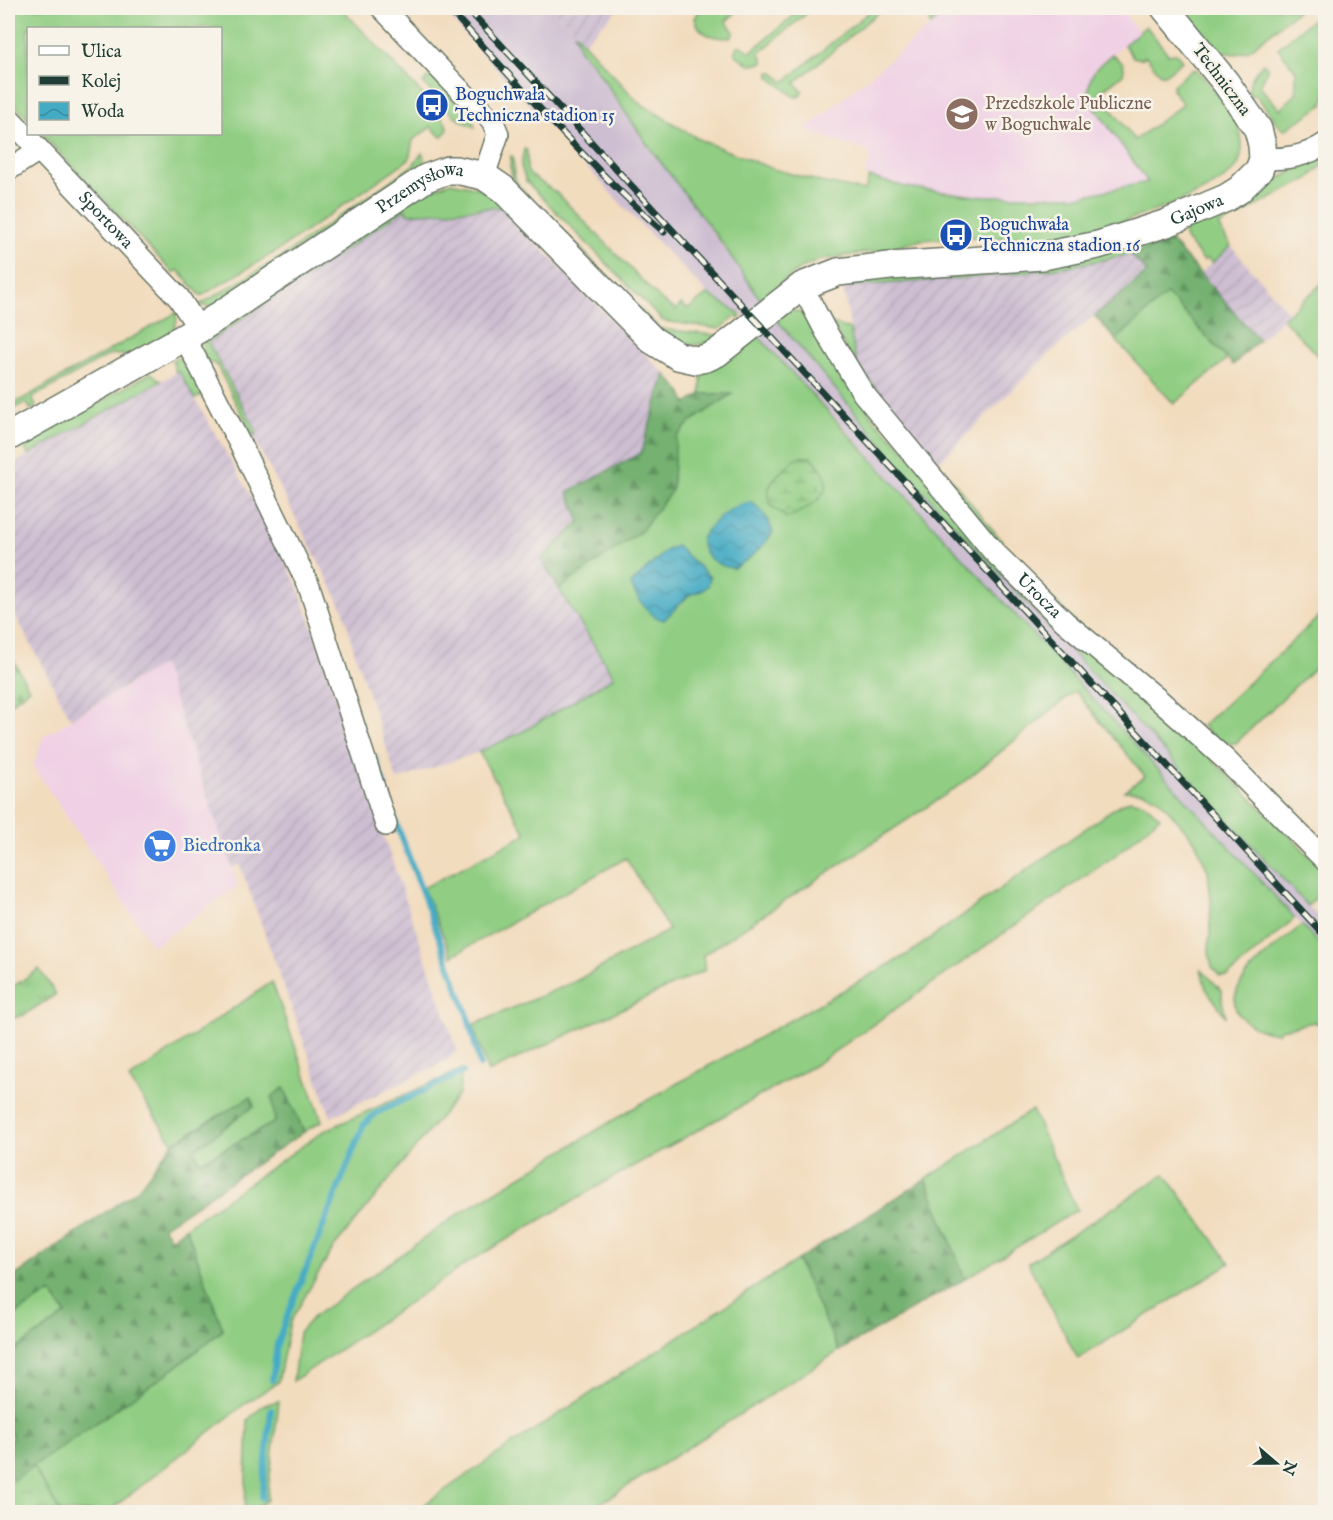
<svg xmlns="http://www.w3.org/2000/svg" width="1333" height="1520" font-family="'IM FELL English',serif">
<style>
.built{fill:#f0d0e5}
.industrial{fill:url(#industrial-furrows)}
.railway{fill:#cebed2}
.grass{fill:#91ce83;stroke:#58865c;stroke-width:1.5}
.forest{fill:url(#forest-firs);stroke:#4a7752;stroke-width:1.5}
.wetland{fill:url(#wetland-marsh);stroke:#58865c;stroke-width:1.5}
.cemetery{fill:url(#cemetery-stones);stroke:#58865c;stroke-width:1.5}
.park{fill:url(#park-tufts);stroke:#58865c;stroke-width:1.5}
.water{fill:url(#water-waves);stroke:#32747c;stroke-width:1.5}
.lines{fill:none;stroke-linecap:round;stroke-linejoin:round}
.stream{stroke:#44abc4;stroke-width:6}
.minor-casing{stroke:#697564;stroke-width:24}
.tertiary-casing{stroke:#697564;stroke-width:30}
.minor{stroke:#fff;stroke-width:21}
.tertiary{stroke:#fff;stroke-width:27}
.rail-casing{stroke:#1f3d34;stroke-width:7}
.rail{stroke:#f7f3e8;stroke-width:4.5;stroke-dasharray:14;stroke-linecap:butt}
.labels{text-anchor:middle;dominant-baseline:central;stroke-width:5;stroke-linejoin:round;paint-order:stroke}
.street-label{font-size:18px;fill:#1f3d34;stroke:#f7f3e8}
.transit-label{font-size:18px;fill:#164399;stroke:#f7f3e8;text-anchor:start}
.education-label{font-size:18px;fill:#785e54;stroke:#f7f3e8;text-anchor:start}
.shop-label{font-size:18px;fill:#366cbe;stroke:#f7f3e8;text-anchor:start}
</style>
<defs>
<pattern id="industrial-furrows" width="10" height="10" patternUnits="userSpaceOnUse" patternTransform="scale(1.5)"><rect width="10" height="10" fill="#cebed2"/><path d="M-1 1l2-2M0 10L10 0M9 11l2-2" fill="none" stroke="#b0a4b5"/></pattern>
<pattern id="forest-firs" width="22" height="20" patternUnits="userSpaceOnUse" patternTransform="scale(1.5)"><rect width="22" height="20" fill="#74b171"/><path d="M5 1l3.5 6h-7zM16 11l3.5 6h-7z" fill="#5f915e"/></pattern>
<pattern id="wetland-marsh" width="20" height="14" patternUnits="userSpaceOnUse" patternTransform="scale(1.5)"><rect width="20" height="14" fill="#91ce83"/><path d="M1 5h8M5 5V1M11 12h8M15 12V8" fill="none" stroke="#76a86c"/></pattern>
<pattern id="cemetery-stones" width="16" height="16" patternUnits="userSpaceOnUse" patternTransform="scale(1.5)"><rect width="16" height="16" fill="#91ce83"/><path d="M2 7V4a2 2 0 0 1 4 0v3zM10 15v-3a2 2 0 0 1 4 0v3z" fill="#76a86c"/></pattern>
<pattern id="park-tufts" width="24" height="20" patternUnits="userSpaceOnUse" patternTransform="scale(1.5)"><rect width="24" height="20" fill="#91ce83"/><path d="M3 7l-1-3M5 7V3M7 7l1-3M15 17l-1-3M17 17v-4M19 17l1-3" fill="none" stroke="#76a86c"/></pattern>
<pattern id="water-waves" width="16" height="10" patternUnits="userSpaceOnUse" patternTransform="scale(1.5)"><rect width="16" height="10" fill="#44abc4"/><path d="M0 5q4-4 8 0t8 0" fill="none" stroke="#388ca0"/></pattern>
</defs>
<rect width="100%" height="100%" fill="#f7f3e8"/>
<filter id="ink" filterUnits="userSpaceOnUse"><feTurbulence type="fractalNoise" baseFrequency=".0167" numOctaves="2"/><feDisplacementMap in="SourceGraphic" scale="12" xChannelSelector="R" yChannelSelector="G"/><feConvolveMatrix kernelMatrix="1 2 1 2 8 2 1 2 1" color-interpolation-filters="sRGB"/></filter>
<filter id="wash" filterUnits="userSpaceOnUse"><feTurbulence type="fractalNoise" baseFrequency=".008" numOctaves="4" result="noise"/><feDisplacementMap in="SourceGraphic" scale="24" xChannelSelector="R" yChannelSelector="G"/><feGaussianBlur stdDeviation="1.35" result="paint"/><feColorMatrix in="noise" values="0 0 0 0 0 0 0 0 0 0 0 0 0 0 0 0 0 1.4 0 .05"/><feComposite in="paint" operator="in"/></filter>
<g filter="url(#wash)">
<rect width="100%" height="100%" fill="#f2dcbe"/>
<g class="built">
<polygon points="952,8 1120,8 1139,32 1095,68 1088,98 1149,182 1080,196 976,196 905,187 865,175 871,153 805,130"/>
<polygon points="162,664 238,886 153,946 33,766 43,737"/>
</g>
<g class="industrial">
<polygon points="552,8 619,8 584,42"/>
<polygon points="501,207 665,374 641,453 568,492 581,521 541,559 614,677 524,731 479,752 397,780 354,651 343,609 254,438 256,430 207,343 405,209 408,214"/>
<polygon points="1231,246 1289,313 1259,340 1200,274"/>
<polygon points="1131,255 1147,272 1053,350 938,463 857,365 843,287 1028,272"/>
<polygon points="179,371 254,501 299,589 457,1050 448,1060 331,1117 240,865 232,868 162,664 71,719 8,602 8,467"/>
</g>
<polygon class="railway" points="441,8 552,8 574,32 580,50 593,64 647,144 777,320 908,475 1325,924 1325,950 1004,604 842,425 757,335 742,314 708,294 621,204"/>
<g class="grass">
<path d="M8 8H341L442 115C442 121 448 123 448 130L441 137 431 127 413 140 409 159 282 248 201 296 178 270 173 273 42 134H220V28H28V119L8 97Z"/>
<path d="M701 8H741L726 21 734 32 731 38C716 38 699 37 695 18Z"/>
<polygon points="803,8 813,8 759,53 763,59 763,63 750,65 735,54 735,50 738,46 742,46 750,52"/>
<polygon points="874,8 883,8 795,83 802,91 800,96 795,97 769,77 770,72 773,72 784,82"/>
<polygon points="925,8 952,8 931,25 929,22 932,19 924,9"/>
<polygon points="1179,8 1301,8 1248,51 1236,54 1221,52 1209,45"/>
<path d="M1325 9 1326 99 1321 103 1324 104 1285 130 1281 128 1255 94 1250 97C1246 82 1254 74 1263 63L1268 68 1260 87 1280 109 1296 94V71L1278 48Z"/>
<polygon points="1146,26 1168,54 1176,53 1182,61 1166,74 1160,74 1146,56 1141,59 1133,57 1124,45"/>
<path d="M574 32 638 102 700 140 773 169 821 182 865 191 869 177 905 187 976 196H1080L1148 182 1088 98C1089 73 1094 69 1112 54 1117 60 1127 61 1123 74L1099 93 1135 140 1183 104 1172 89 1173 85 1190 71 1196 69C1213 91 1243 116 1242 146 1242 153 1240 162 1236 168 1211 198 1090 235 1049 238 1020 240 991 237 962 237V232L950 233V238L921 240 889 249 820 260 801 268 760 299 724 246 647 144 593 64 580 50Z"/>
<polygon points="430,76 436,77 471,116 475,127 456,118 423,83"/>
<polygon points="524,149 527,150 527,169 529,174 558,194 662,301 676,310 681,304 688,309 708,294 739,313 741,317 739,319 736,316 720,329 663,321 526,181 521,166"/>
<polygon points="422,153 425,160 422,167 211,307 199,305 278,259 413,165"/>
<polygon points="1325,153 1325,163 1308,179 1218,226 1231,246 1212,263 1207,258 1204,261 1184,237 1184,230 1236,203"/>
<path d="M511 156 513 157 514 175 518 185 660 329 725 336C704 346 689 348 667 339L513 181 510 167Z"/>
<polygon points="451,182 479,188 497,199 525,227 524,231 500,207 408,214 405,209 208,342 256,430 254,438 216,364 207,362 202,350 204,339 418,194"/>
<path d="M1166 236 1172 242C1067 276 953 278 843 287L844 280Z"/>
<polygon points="1325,281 1325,364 1283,318"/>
<polygon points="1167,293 1227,359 1174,404 1116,340"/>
<polygon points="791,309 807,315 874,419 1163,711 1325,871 1325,888 1308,906 908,475 777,320"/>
<polygon points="176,313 177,320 175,327 168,334 130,356 111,354 32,398 36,406 31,410 26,402 8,412 8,407"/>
<polygon points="832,324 850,329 857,365 1003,542 1000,543 920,451 863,380"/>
<polygon points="757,335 1295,918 1228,976 1220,976 1212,967 1209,953 1211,901 1208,871 1195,841 1158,798 1143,792 1124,791 1145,776 1075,691 960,785 703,955 705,970 488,1072 473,1025 576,981 669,930 626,858 452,956 423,888 526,834 479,752 524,731 614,677 559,589 641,531 672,490 675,438 690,422 731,395 701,394 701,379 704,371"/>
<polygon points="178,357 185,361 204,394 195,399 179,371 176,373 172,360"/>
<polygon points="151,373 161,381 28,455 25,447 27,442"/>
<polygon points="1325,611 1325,658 1236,743 1221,744 1202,726"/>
<polygon points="1130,800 1144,803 1160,817 1113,857 815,1065 610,1179 472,1260 293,1381 299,1333 313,1317 457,1215 630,1110 908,954 1116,807"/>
<path d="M1302 925 1325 950V1026L1314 1022 1281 1029 1278 1033C1265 1032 1255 1029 1244 1020 1209 991 1283 942 1302 925Z"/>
<polygon points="1201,969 1222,991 1222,1001 1226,1017 1206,989"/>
<polygon points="272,982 322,1121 304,1132 284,1088 272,1097 275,1122 200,1162 194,1150 254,1106 250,1097 173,1143 129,1079"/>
<polygon points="462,1069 459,1094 332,1250 290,1322 278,1382 246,1403 108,1512 60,1512 33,1466 171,1371 223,1330 186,1227 324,1131"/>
<polygon points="1032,1110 1077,1210 965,1279 926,1179"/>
<polygon points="1165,1174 1230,1263 1078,1359 1028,1263"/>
<polygon points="797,1260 839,1351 587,1512 413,1512 509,1446"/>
<polygon points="51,1292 66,1314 8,1355 8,1312 13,1316"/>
<polygon points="279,1401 267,1500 252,1512 245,1512 248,1420 263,1405"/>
</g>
<g class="forest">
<polygon points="1172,242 1259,340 1233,365 1167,294 1116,340 1095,316 1147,272 1131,255"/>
<polygon points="665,374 680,390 687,404 701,394 732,394 690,422 676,438 672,490 641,531 559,589 541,559 580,521 568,492 641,453"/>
<path d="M284 1088 304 1132 163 1227 171 1239 186 1227 223 1330 171 1371 12 1481C5 1468 5 1449 12 1436L8 1429V1355L66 1314 51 1292 13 1316 8 1312V1281L137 1190 173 1143 250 1097 254 1106 194 1150 200 1162 275 1122 272 1096Z"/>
<polygon points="926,1179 965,1279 839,1351 797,1260"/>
</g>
<path class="wetland" d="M798 457H811C844 488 818 504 787 518 782 514 775 510 771 505 759 486 785 468 798 457Z"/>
<polygon class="cemetery" points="8,650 29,689 8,705"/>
<g class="park">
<polygon points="39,969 56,994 24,1015 8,1019 8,990"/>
<polygon points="33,1466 60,1512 8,1512 8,1484"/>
</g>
<g class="water">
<path d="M751 502C763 510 768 519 773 532 762 549 751 558 734 568 717 567 702 556 701 539 710 523 732 504 751 502Z"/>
<path d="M677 546C687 557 699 566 710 577L708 586 701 591 689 595 664 620C651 619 635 596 631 584L668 549Z"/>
</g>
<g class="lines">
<g class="stream">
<polyline points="375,758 385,786"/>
<polyline points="393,814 467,1013 480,1065"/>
<polyline points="272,1380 277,1344 284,1324 364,1124 376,1113 463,1072"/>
<polyline points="262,1498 271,1410"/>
</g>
</g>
</g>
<g filter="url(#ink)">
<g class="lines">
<defs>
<g id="minor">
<polyline points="382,8 459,89 492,120 498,134 484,176"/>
<path id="s1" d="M8 117 179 298 199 329"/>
<path d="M1263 159C1286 159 1306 157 1326 143"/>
<polyline points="8,170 39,150"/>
<path id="s2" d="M802 286 825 330 863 393 993 551 1065 622 1159 700 1225 759 1326 861"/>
<polyline points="185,338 243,450 309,586 386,825"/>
</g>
<g id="tertiary">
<path id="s3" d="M8 437 199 329 426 178 448 170H456L484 176 503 189 652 340 678 356 696 360 706 358 717 353 802 286 838 272 890 266 1043 256 1098 245 1167 223 1226 198 1239 190 1259 170 1263 159 1262 145 1258 129 1226 83 1165 8"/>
</g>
</defs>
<use href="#minor" class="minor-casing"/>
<use href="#tertiary" class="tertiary-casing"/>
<use href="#minor" class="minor"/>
<use href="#tertiary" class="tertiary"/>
<defs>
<g id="rail">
<path d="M448 8C518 84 586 163 664 232"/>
<polyline points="467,8 1326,937"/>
</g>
</defs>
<use href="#rail" class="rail-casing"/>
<use href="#rail" class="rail"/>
</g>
</g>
<defs>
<symbol id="bus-disc" viewBox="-11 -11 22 22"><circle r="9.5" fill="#1a4fb4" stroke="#f7f3e8"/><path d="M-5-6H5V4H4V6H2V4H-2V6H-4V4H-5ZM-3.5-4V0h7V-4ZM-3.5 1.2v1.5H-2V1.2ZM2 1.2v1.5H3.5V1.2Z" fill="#fff"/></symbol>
<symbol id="school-disc" viewBox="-11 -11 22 22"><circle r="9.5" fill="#8d6e63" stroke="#f7f3e8"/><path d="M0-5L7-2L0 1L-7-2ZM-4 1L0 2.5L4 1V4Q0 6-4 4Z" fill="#fff"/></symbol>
<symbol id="supermarket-disc" viewBox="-11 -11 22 22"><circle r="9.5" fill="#3f7fe0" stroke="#f7f3e8"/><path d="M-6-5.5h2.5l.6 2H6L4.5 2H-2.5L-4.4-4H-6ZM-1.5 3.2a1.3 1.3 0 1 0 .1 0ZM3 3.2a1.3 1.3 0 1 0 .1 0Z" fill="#fff"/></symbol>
</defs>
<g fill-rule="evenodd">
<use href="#bus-disc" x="413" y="86" width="38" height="38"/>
<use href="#school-disc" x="943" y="95" width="38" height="38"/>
<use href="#bus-disc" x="937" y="216" width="38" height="38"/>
<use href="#supermarket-disc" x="141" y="827" width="38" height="38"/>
</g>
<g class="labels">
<g class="street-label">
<text transform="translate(1221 80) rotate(53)">Techniczna</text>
<text stroke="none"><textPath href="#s3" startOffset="483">Przemysłowa</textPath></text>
<text stroke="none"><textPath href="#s3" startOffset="1372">Gajowa</textPath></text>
<text stroke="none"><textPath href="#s1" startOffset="142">Sportowa</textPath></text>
<text stroke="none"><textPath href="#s2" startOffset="392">Urocza</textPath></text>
</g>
<g class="transit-label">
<text x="455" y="95">Boguchwała<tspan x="455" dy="21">Techniczna stadion 15</tspan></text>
<text x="979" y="225">Boguchwała<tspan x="979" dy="21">Techniczna stadion 16</tspan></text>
</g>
<g class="education-label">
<text x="985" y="104">Przedszkole Publiczne<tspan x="985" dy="21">w Boguchwale</tspan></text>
</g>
<g class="shop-label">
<text x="183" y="846">Biedronka</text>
</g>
</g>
<rect width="1333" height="1520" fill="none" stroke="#f7f3e8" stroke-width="30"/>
<rect x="27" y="27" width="195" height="108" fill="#f7f3e8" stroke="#a1aaa0" stroke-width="1.5"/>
<rect x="39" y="46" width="30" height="9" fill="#ffffff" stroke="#a1aaa0" stroke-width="1.5"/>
<text x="81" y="57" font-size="18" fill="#1f3d34">Ulica</text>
<rect x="39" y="76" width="30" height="9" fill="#1f3d34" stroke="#a1aaa0" stroke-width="1.5"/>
<text x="81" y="87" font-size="18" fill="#1f3d34">Kolej</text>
<rect x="39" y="102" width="30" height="18" fill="url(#water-waves)" stroke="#a1aaa0" stroke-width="1.5"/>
<text x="81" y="117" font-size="18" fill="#1f3d34">Woda</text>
<g transform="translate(1276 1463) rotate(110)" stroke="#f7f3e8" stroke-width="4.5" paint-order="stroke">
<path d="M0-4.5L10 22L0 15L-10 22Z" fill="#1f3d34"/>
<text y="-9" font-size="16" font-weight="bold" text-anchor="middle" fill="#1f3d34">N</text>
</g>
</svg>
